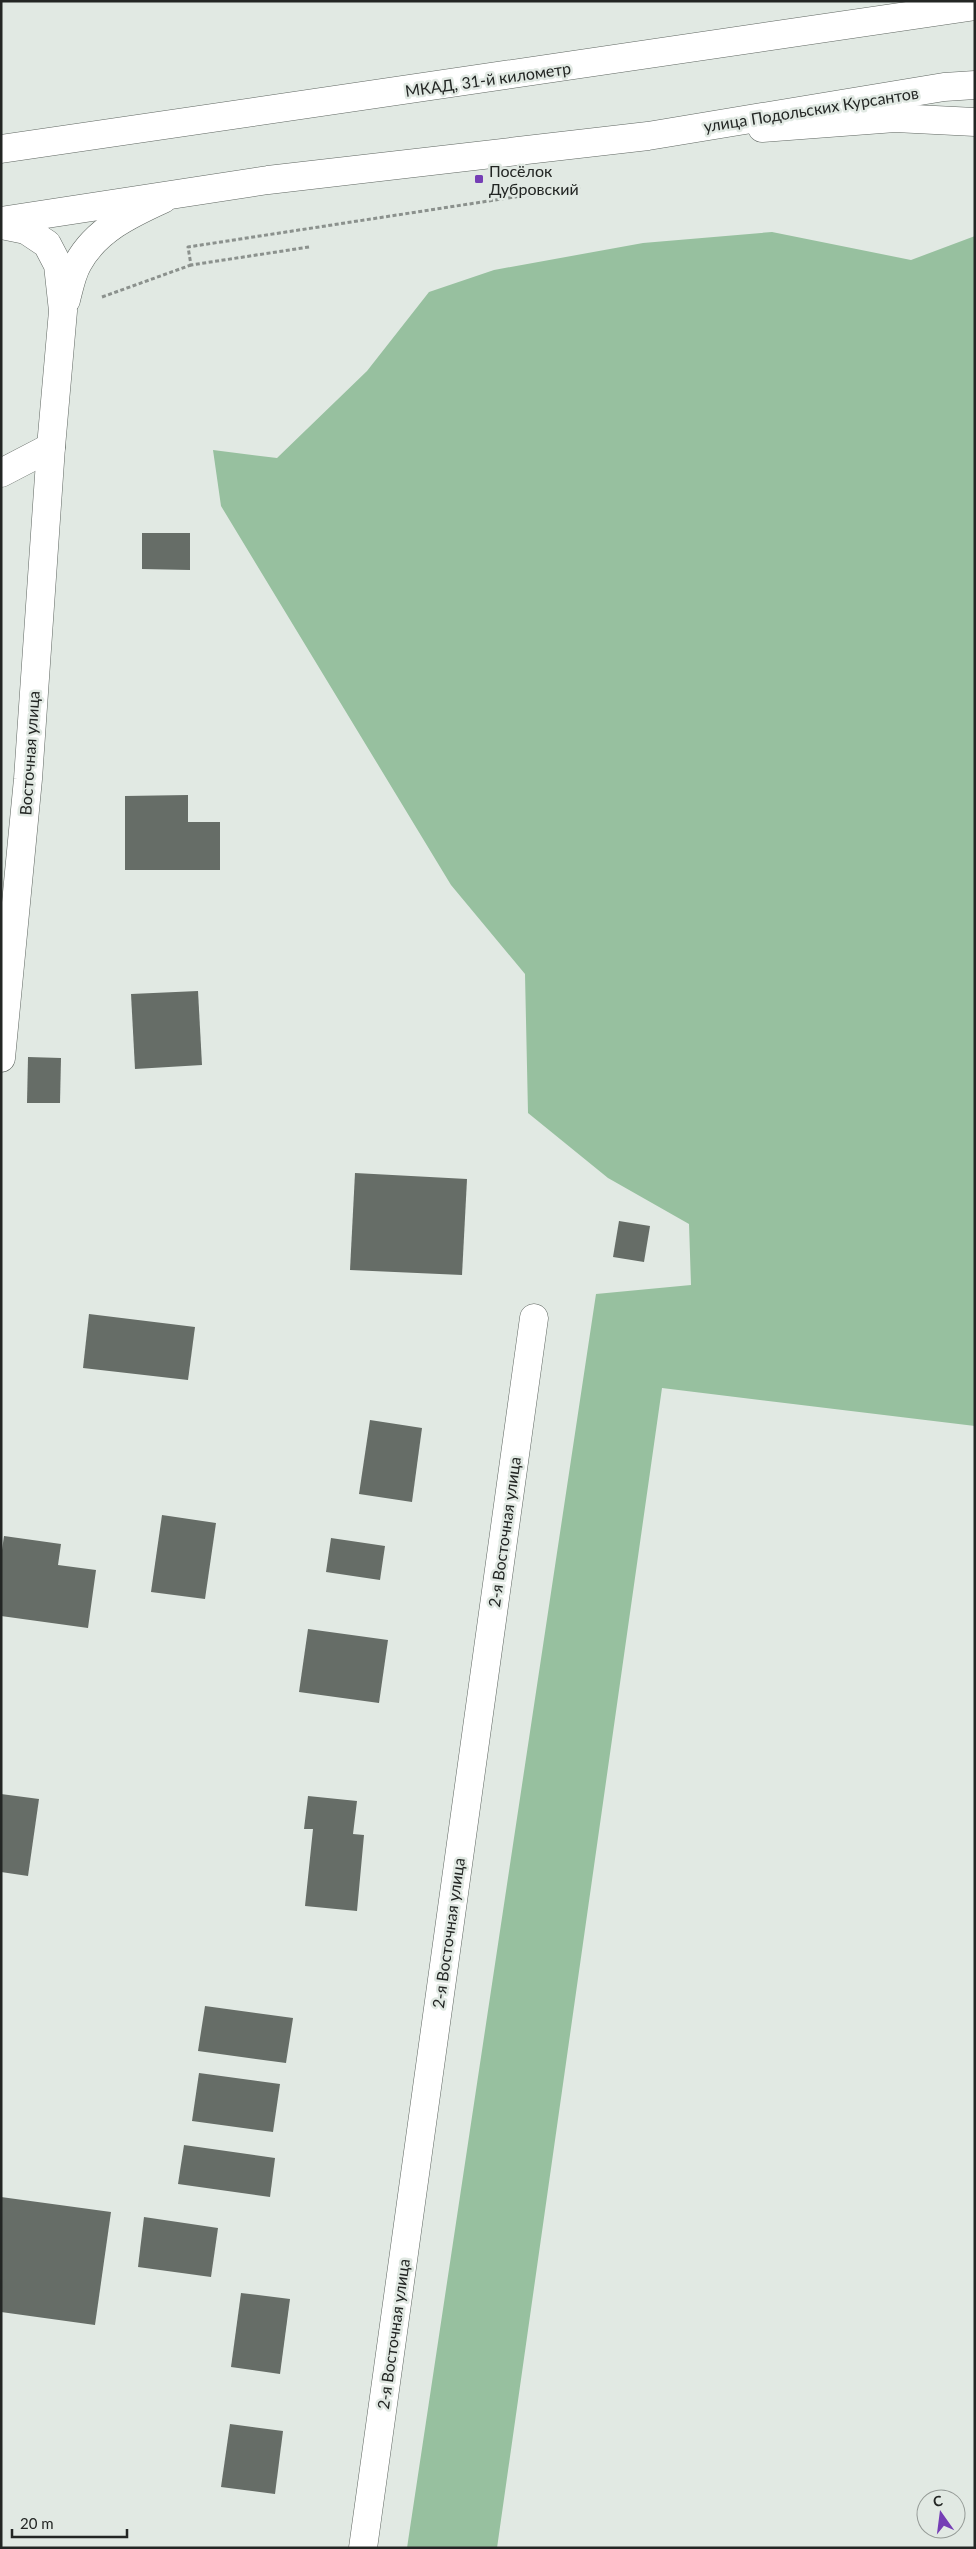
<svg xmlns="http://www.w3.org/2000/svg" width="976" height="2549" font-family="Lato,sans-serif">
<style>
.forest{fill:#97c09f}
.building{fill:#666d67}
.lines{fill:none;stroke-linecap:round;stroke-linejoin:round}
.minor-casing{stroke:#5f6661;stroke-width:29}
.major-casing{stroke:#5f6661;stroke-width:29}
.highway-casing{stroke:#5f6661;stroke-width:29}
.path{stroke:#8b918d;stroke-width:3;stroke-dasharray:4 2.5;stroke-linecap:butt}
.minor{stroke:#fff;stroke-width:28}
.major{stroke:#fff;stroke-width:28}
.highway{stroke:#fff;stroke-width:28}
.poi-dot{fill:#753eb5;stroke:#e1e9e3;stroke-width:2}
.labels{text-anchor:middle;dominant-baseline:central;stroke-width:5;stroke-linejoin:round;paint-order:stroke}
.street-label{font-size:16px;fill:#232624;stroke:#e1e9e3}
.poi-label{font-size:16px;fill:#232624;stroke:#e1e9e3;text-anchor:start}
</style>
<rect width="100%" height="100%" fill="#e1e9e3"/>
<polygon class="forest" points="772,232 911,260 975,236 975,1426 662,1388 497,2548 407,2548 596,1294 691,1285 689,1224 608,1178 528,1113 525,974 451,885 221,506 213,450 277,458 367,371 429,292 494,270 643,243"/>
<g class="building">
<polygon points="142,533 190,533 190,570 142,569"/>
<polygon points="188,795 188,822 220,822 220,870 125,870 125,796"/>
<polygon points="198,991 202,1065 135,1069 131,994"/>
<polygon points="28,1057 61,1058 60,1103 27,1103"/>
<polygon points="355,1173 467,1179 462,1275 350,1270"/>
<polygon points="619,1221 650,1226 644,1262 613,1257"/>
<polygon points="89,1314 195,1327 188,1380 83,1368"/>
<polygon points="370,1420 422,1428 412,1502 359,1494"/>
<polygon points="162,1515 216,1523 205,1599 151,1592"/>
<polygon points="4,1536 61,1544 58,1565 96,1570 88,1628 1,1616 1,1557"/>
<polygon points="331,1538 385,1546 380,1580 326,1572"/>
<polygon points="308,1629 388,1640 379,1703 299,1692"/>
<polygon points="1,1794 39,1799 28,1876 1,1872"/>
<polygon points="308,1796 357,1801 353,1834 364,1835 357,1911 305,1906 313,1829 304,1829"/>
<polygon points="205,2006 293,2018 286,2063 198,2051"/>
<polygon points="199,2073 280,2084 273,2132 192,2121"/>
<polygon points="184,2145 275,2158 270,2197 178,2184"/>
<polygon points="1,2197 111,2212 95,2325 1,2312"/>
<polygon points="144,2217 218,2228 211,2277 138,2267"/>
<polygon points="241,2293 290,2299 280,2374 231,2367"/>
<polygon points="230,2424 283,2431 275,2494 221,2487"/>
</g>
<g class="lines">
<defs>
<g id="minor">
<polyline points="762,128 895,118 975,122"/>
<polyline points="1,225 26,230 47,244 58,265 63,311 51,447 28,779 1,1058"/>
<path d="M66 300C69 288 72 273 78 263 96 230 130 214 163 199"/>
<polyline points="1,473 51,447"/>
<polyline points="363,2548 534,1318"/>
</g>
<polyline id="major" points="1,221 268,180 648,136 944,87 975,85"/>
<polyline id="highway" points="1,149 975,6"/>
</defs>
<use href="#minor" class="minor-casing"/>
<use href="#major" class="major-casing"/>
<use href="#highway" class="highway-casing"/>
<g class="path">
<polyline points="309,247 191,265 188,247 580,187"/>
<polyline points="102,297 191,265"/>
</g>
<use href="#minor" class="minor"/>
<use href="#major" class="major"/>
<use href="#highway" class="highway"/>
</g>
<rect class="poi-dot" x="474" y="174" width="10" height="10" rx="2.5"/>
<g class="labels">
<g class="street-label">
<text transform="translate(488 79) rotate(-8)">МКАД, 31-й километр</text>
<text transform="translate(811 109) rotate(-9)">улица Подольских Курсантов</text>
<text transform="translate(29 753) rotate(-86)">Восточная улица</text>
<text transform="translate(504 1532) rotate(-82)">2-я Восточная улица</text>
<text transform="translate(448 1933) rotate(-82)">2-я Восточная улица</text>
<text transform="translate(393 2334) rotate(-82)">2-я Восточная улица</text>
</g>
<g class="poi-label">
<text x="489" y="170">Посёлок<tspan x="489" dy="18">Дубровский</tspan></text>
</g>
</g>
<rect width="976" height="2549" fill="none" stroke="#232624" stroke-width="5"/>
<g transform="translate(941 2514) rotate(346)"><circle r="24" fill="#e1e9e3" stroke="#959b97"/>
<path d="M0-4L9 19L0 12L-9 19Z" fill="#753eb5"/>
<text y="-8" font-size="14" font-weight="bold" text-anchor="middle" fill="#232624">С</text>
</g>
<path d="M12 2529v8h115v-8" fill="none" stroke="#232624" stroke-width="2.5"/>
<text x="20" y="2529" font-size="15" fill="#232624" stroke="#e1e9e3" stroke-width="4" paint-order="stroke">20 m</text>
</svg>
